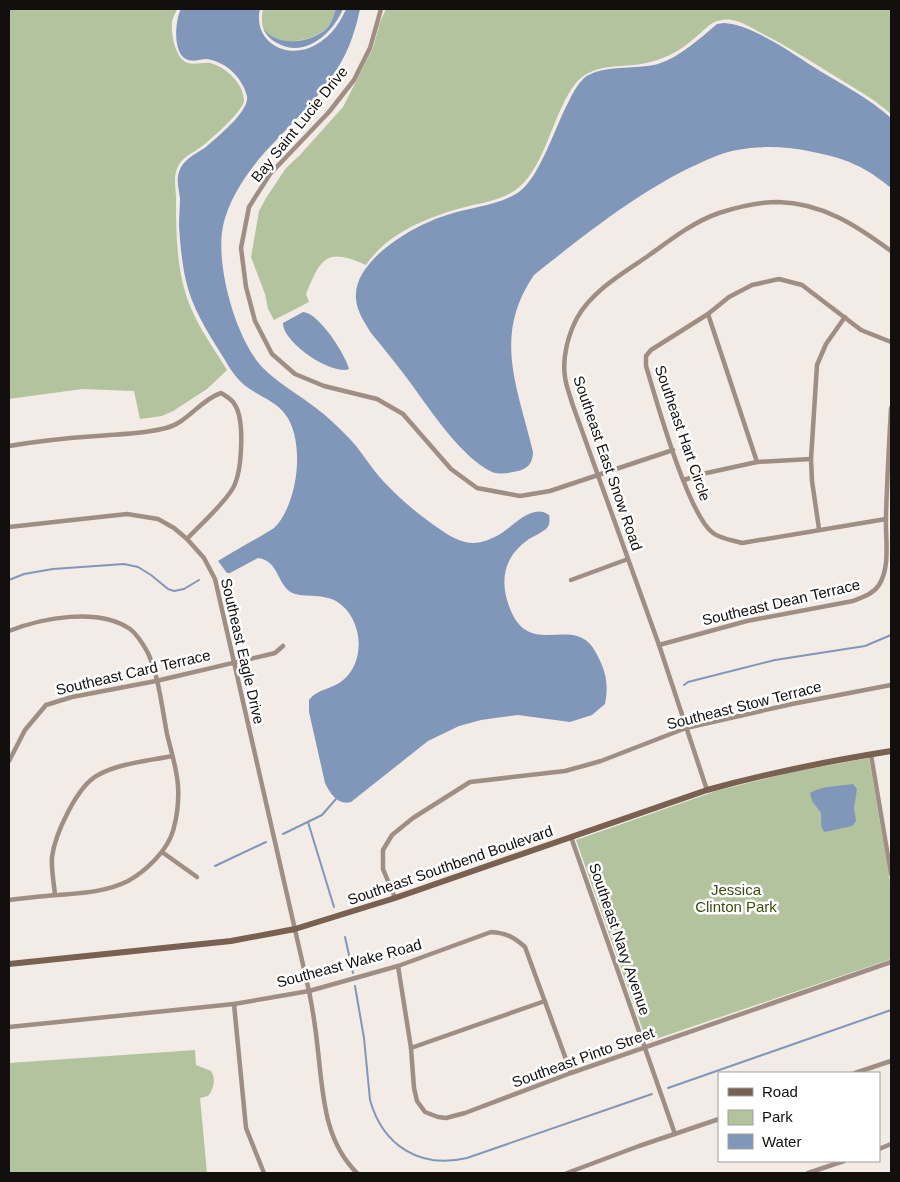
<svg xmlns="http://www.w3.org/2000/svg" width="900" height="1182" font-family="Arial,sans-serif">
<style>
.green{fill:#b3c39d}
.water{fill:#8197ba}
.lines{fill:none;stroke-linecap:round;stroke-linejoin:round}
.stream{stroke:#8197ba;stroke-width:2}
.street{stroke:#9f8e83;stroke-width:4.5}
.secondary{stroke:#796151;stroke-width:6}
.labels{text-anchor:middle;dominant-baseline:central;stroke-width:5;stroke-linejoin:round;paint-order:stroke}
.street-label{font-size:15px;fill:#120f0e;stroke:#fff}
.park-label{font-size:15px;fill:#384c0e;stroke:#fff}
</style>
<rect width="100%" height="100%" fill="#f3ebe6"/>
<g class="green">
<path d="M9 9H177C176 13 172 18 172 23 171 34 175 59 188 63 195 65 203 62 210 63 226 67 243 83 244 100 244 111 210 140 201 147 194 152 185 156 180 163 171 176 177 189 176 203 176 237 177 276 191 308 200 330 215 350 227 370L207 389 173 411 162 416 140 419 134 391 82 389 9 399Z"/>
<path d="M263 9H336C334 14 332 22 328 27 317 40 286 46 270 37 261 32 261 18 263 9Z"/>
<path d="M386 9H891V114C871 96 845 83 822 68 802 56 783 44 763 34 754 29 743 22 732 20 727 19 721 20 717 21 710 23 702 32 696 37 682 49 668 58 650 62 626 69 594 61 576 83 553 111 546 166 518 188 505 199 486 202 469 206 431 216 389 231 366 265 326 247 321 258 306 294L309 302 274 320 268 309 265 294 251 257 259 211 266 198 286 168 300 155 343 107 373 48 380 22Z"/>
<polygon points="869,758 891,887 891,959 647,1042 576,840 716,791 792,772"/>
<path d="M195 1050 196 1065 211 1071C216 1079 214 1089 208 1096L200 1098 207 1173H9V1063Z"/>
</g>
<g class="water">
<path d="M181 9H260C253 39 282 58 309 48 327 41 339 26 346 9H360C348 67 323 91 284 132 274 143 263 153 255 164 241 182 228 203 223 226 215 265 236 340 263 368 279 384 298 394 316 408 327 416 336 425 345 434 360 448 370 467 384 482 401 500 420 516 441 530 449 536 462 543 473 543 482 543 494 538 502 533 514 525 533 503 549 515 550 520 550 525 546 529 541 533 534 536 529 539 505 556 499 578 509 606 527 657 566 620 589 643 594 648 598 656 601 663 607 676 608 689 605 704L592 715 570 722 518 715 481 720 459 726 428 741 351 802C339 806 330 794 325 783L309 712V700C317 689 332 689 342 681 367 662 363 617 336 601 323 594 308 597 295 594 277 589 280 560 258 558L230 573H227L218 561C233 552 247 544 261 536 265 533 270 531 274 528 298 505 306 441 285 414 275 400 255 395 242 383 233 375 227 363 220 352 206 330 192 307 186 281 182 263 180 243 179 225 179 216 180 207 180 198 179 189 176 181 179 172 183 159 196 154 206 147 217 137 250 111 247 96 242 77 226 62 207 59 201 59 194 62 188 60 172 55 175 20 181 9Z"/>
<path d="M336 9H343C333 33 305 59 277 43 271 40 266 35 264 29 277 48 314 43 328 27 332 22 334 14 336 9Z"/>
<path d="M724 23C752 24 796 56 820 71 845 86 870 99 891 118V188C866 167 845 158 813 152 789 147 762 145 737 150 724 152 711 158 698 164 642 189 583 236 534 275 492 336 518 388 533 452 533 462 528 469 518 471 509 473 501 475 492 472 462 458 431 411 412 385 399 367 385 350 371 333 365 323 357 312 356 299 352 260 416 224 447 215 471 207 498 206 519 192 540 177 555 127 568 103 572 94 577 85 584 78 602 64 636 70 658 64 681 56 698 40 717 24Z"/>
<path d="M303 312C319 313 345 354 349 369 332 376 282 342 283 323Z"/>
<path d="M853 784 857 789 854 808 856 821 852 826 825 832C819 828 822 819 821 813L812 801 810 793C820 786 840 786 853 784Z"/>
</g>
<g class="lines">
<g class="stream">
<polyline points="9,580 24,574 53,569 124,564 138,567 151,575 168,589 174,591 184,589 199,580"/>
<polyline points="684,685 688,682 775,660 865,646 891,635"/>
<polyline points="308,822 334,907"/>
<polyline points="283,834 322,815 336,799"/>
<polyline points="215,866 266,842"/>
<polyline points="345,937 353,973"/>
<path d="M355 986 364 1038 370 1100C383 1146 420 1169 467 1158L652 1094"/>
<polyline points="668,1088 891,1010"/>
</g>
<g class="street">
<polyline points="381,9 370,48 354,80 329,112 270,174 249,207 241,248 246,287 255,321 272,354 295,374 324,386 377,399 403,414 451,469 477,488 520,496 550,491 673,450"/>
<polyline points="708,314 757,462"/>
<path d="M9 446C38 441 67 438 97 436 120 434 144 434 166 428 187 423 200 400 221 393 226 396 232 399 235 405 245 421 242 472 233 488 224 504 201 524 187 539"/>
<polyline points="684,480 702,474 757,462 811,459"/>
<path d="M886 519 742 543C732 540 721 539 713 533 688 515 656 399 646 366V356L651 350 708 314 729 297 752 285 779 279 802 285 861 330 891 342"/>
<path d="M9 527 127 514 158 519 174 528 187 539 204 558 215 579 309 991C313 1011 316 1031 318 1051 323 1094 324 1141 357 1173"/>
<polyline points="819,529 812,481 811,459 817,365 826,344 845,317"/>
<polyline points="571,580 628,559"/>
<path d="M9 631C42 618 98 607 130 629 137 634 143 644 148 653 159 677 162 708 167 734 171 751 177 769 178 786 179 801 177 817 173 831 167 851 146 871 128 881 106 892 82 893 58 895 41 896 25 898 9 900"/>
<path d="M659 645 747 621 853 601C863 597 873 594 879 585 891 566 885 537 886 516 887 480 889 444 891 408"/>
<polyline points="871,755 891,874"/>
<polyline points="9,761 25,730 46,705 72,697 156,681 275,653 283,646"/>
<path d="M707 790 659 645 572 403C570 395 566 386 565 377 562 358 568 335 577 318 592 291 623 273 648 256 670 240 693 222 719 213 738 207 758 202 778 202 823 203 857 226 891 251"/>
<polyline points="571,837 675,1134"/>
<polyline points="162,852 197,877"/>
<path d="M55 895C54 883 51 869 52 857 55 834 77 786 98 775 120 763 148 761 172 756"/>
<polyline points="395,898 383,869 383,850 392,835 413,818 470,782 565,771 601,761 686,728 792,704 891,685"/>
<polyline points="398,966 411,1048 414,1088 417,1101 425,1112 438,1117 446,1118 465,1113 571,1073 891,962"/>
<polyline points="234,1004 246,1128 264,1173"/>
<path d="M9 1027 234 1004 309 991 398 966 491 932C506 933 514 937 525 947L571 1073"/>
<polyline points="411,1048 545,1001"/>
<polyline points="855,1073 891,1061"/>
<polyline points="879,1149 891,1144"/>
<polyline points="567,1173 639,1146 719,1119"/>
<polyline points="808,1173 844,1161"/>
</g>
<path class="secondary" d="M9 964 231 941 295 929 395 898 707 790C768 773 829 761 891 751"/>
</g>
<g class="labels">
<g class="street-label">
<text transform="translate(299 124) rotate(-51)">Bay Saint Lucie Drive</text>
<text transform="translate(683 433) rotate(71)">Southeast Hart Circle</text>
<text transform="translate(608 463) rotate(71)">Southeast East Snow Road</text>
<text transform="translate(781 602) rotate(-13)">Southeast Dean Terrace</text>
<text transform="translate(243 651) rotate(77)">Southeast Eagle Drive</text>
<text transform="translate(133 672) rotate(-13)">Southeast Card Terrace</text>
<text transform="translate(744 705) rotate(-14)">Southeast Stow Terrace</text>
<text transform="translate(450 865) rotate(-19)">Southeast Southbend Boulevard</text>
<text transform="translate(620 939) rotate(71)">Southeast Navy Avenue</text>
<text transform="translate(349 963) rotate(-15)">Southeast Wake Road</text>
<text transform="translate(583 1057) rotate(-20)">Southeast Pinto Street</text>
</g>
<g class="park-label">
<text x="736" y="889">Jessica<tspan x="736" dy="17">Clinton Park</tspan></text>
</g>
</g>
<rect width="900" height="1182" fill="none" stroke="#120f0e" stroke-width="20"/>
<rect x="718" y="1072" width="162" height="90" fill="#ffffff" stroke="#a09f9f"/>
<rect x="728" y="1088" width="25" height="8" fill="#796151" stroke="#a09f9f"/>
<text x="762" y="1097" font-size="15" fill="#120f0e">Road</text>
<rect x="728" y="1110" width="25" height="15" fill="#b3c39d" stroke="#a09f9f"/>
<text x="762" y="1122" font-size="15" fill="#120f0e">Park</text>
<rect x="728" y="1134" width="25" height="15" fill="#8197ba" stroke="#a09f9f"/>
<text x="762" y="1147" font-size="15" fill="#120f0e">Water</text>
</svg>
